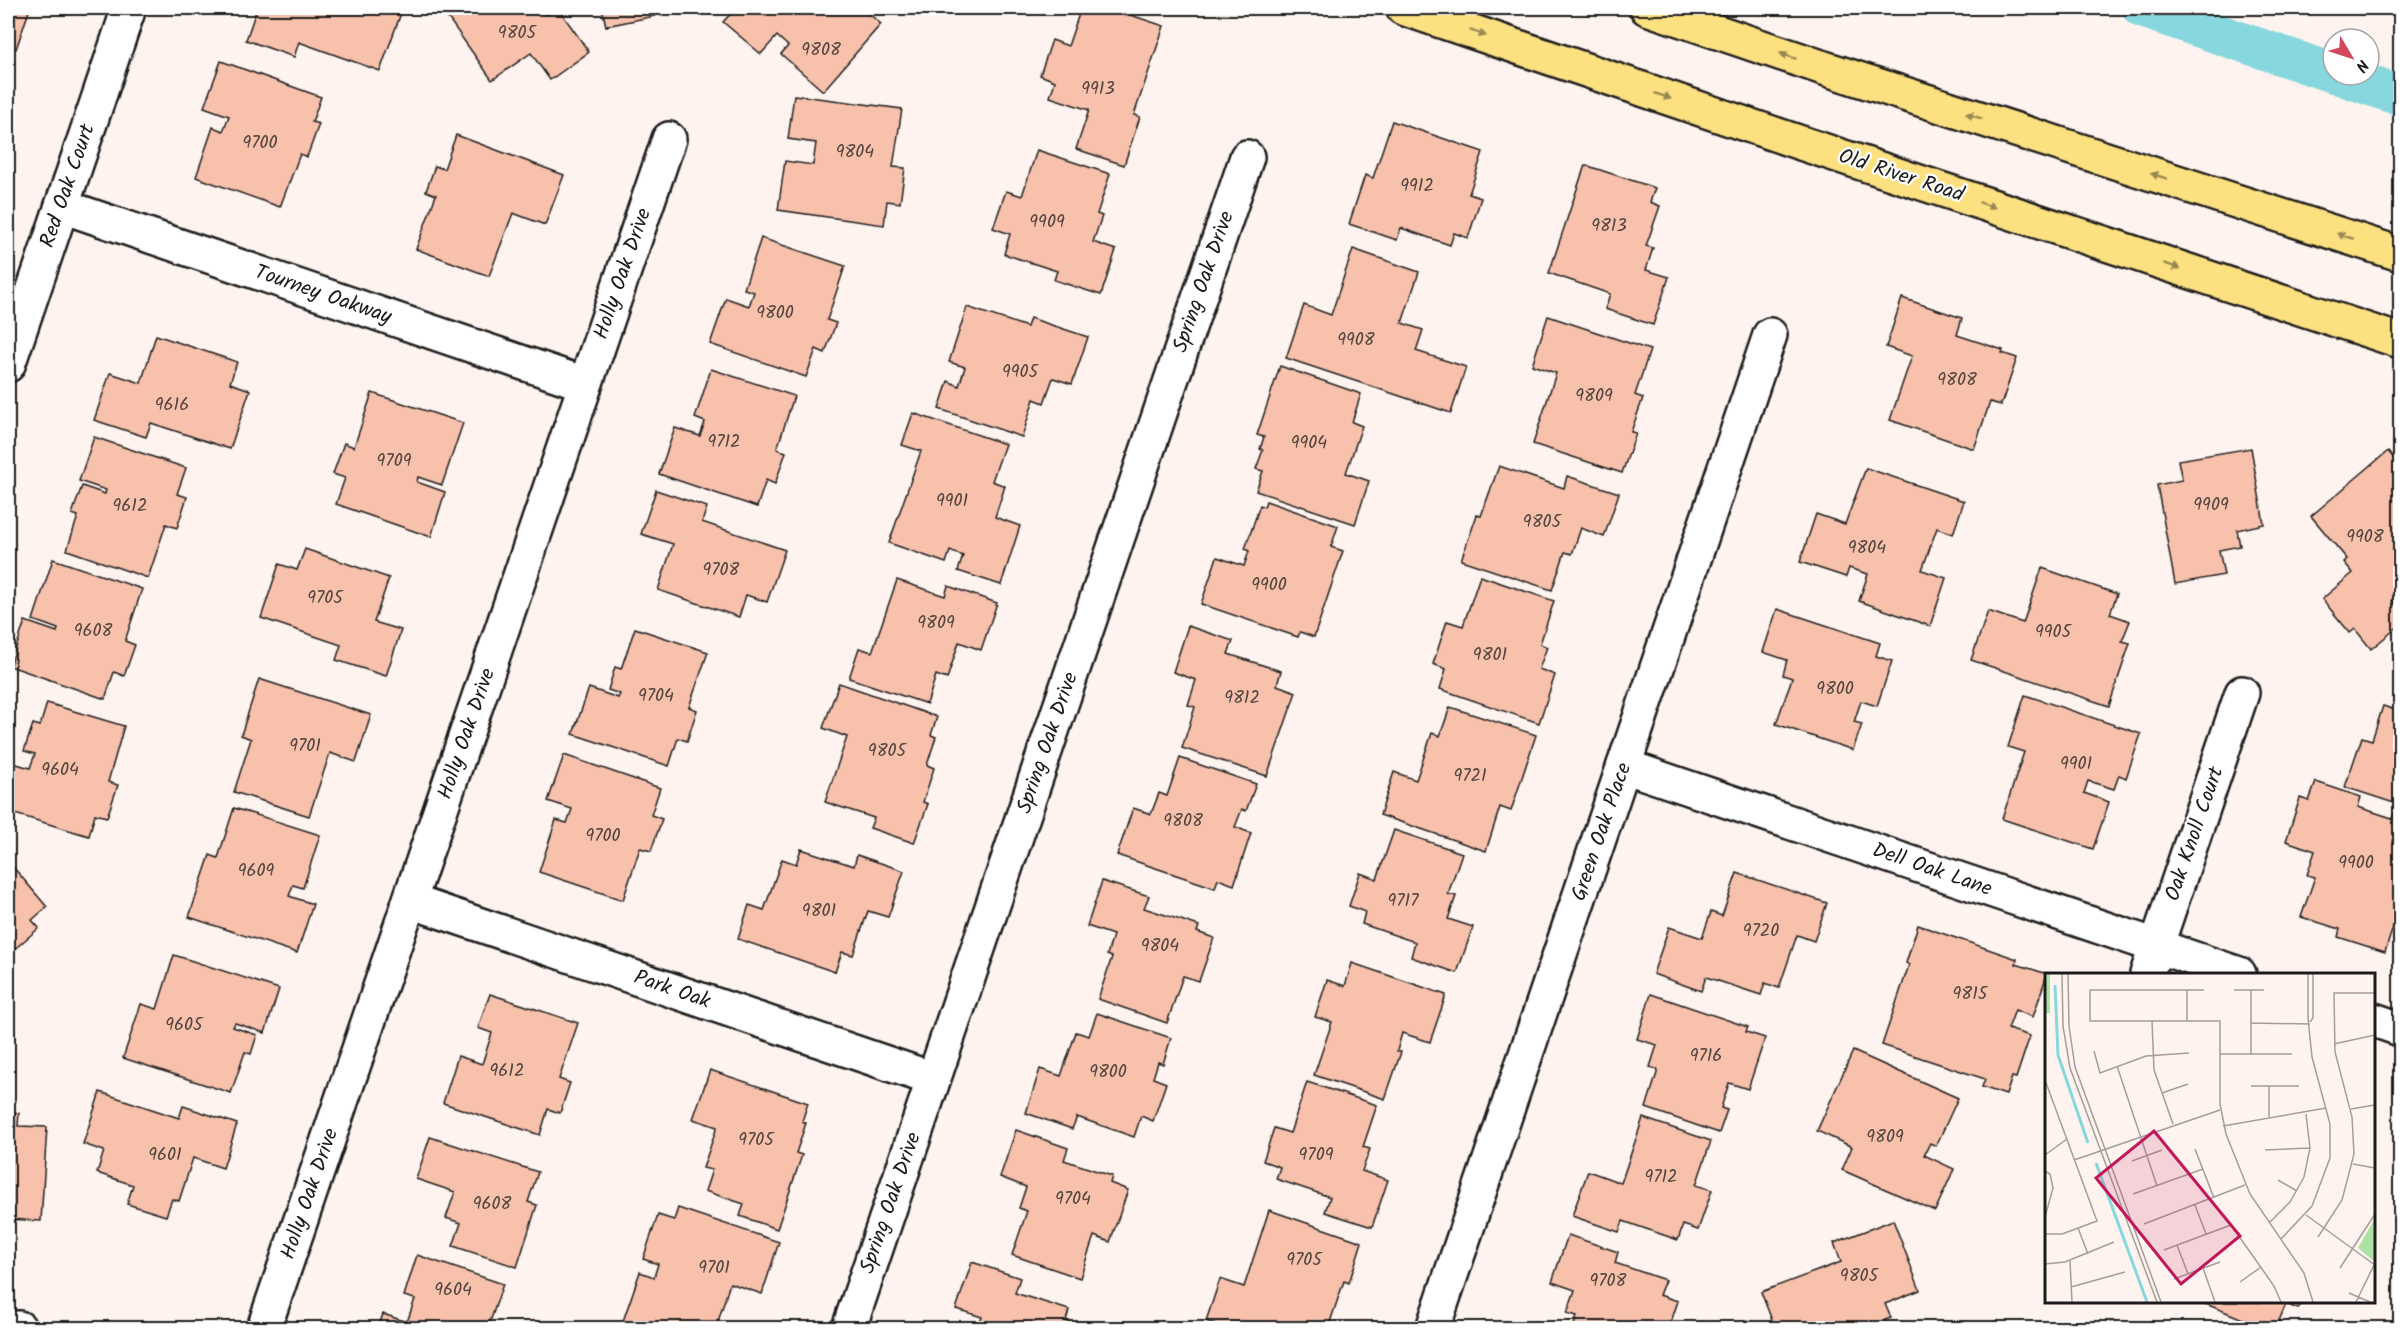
<svg xmlns="http://www.w3.org/2000/svg" width="2408" height="1336" font-family="Kalam,sans-serif">
<style>
.lines{fill:none;stroke-linecap:round;stroke-linejoin:round}
.canal{stroke:#87d8de;stroke-width:40}
.building{fill:#f8c1ac;stroke:#1c1c1c;stroke-width:1.5}
.minor-casing{stroke:#1c1c1c;stroke-width:38}
.major-casing{stroke:#1c1c1c;stroke-width:38}
.minor{stroke:#fff;stroke-width:33}
.major{stroke:#fde080;stroke-width:33}
.oneway{fill:#988853}
.labels{text-anchor:middle;dominant-baseline:central;stroke-width:4.5;stroke-linejoin:round;paint-order:stroke}
.number-label{font-size:18px;fill:#534540}
.street-label{font-size:21px;fill:#1c1c1c;stroke:#fff}
.inset-river{fill:none;stroke:#87d8de;stroke-width:3}
.inset-road{fill:none;stroke:#a49d9a;stroke-width:1.5}
.view{fill:#c2185b;fill-opacity:0.15;stroke:#c2185b;stroke-width:3}
.inset-edge{fill:none;stroke:#1c1c1c;stroke-width:3}
</style>
<rect width="100%" height="100%" fill="#fef3ee"/>
<filter id="ink" filterUnits="userSpaceOnUse"><feTurbulence type="fractalNoise" baseFrequency=".0167" numOctaves="2"/><feDisplacementMap in="SourceGraphic" scale="12" xChannelSelector="R" yChannelSelector="G"/><feConvolveMatrix kernelMatrix="1 2 1 2 8 2 1 2 1" color-interpolation-filters="sRGB"/></filter>
<g filter="url(#ink)">
<g class="lines">
<g class="canal">
<polyline points="2142,8 2333,73"/>
<polyline points="2340,75 2400,96"/>
</g>
</g>
<g class="building">
<polygon points="8,8 30,8 16,49 8,46"/>
<polygon points="257,8 384,8 401,13 380,71 299,42 294,57 246,40"/>
<polygon points="441,8 540,8 545,15 558,8 589,52 550,80 531,53 492,80"/>
<polygon points="602,8 653,8 655,16 606,26"/>
<polygon points="736,8 862,8 881,24 823,91 781,54 788,46 777,36 761,54 723,22"/>
<polygon points="1081,8 1109,8 1164,26 1134,115 1140,117 1124,165 1076,149 1089,110 1050,97 1055,81 1040,75 1052,40 1068,46"/>
<polygon points="221,61 321,97 312,122 319,124 307,157 300,154 280,207 196,177 213,127 223,131 229,116 204,107"/>
<polygon points="794,95 902,109 893,167 905,168 900,203 887,201 884,225 778,210 785,161 813,165 816,143 788,139"/>
<polygon points="1392,121 1483,152 1469,194 1481,198 1468,238 1454,233 1450,245 1401,228 1397,240 1349,224 1365,175 1373,178"/>
<polygon points="456,135 564,175 545,225 513,213 489,276 416,249 436,195 426,191 435,166 444,169"/>
<polygon points="1037,150 1110,174 1097,214 1102,216 1093,242 1116,250 1101,295 1054,280 1057,271 1004,254 1010,234 993,228 1006,191 1022,196"/>
<polygon points="1585,165 1655,188 1650,202 1660,206 1646,246 1653,248 1646,270 1669,277 1653,325 1605,309 1610,294 1549,273"/>
<polygon points="761,238 845,266 827,320 836,323 825,353 816,349 806,377 710,344 726,298 749,306 754,292 744,289"/>
<polygon points="1353,249 1419,272 1402,323 1423,330 1416,351 1466,367 1451,413 1286,358 1304,305 1331,315"/>
<polygon points="1902,298 1962,318 1957,335 2003,350 2002,353 2017,358 2001,405 1990,402 1974,449 1890,420 1912,356 1886,347"/>
<polygon points="967,307 1027,327 1030,318 1088,337 1072,384 1053,378 1044,403 1034,399 1022,437 939,409 948,381 959,386 965,367 949,362"/>
<polygon points="1548,316 1650,350 1635,395 1643,398 1631,432 1636,433 1622,473 1533,444 1556,373 1532,365"/>
<polygon points="156,335 237,362 230,383 250,390 230,449 151,423 146,437 94,420 110,373 141,383"/>
<polygon points="1280,366 1361,394 1352,422 1362,426 1346,473 1369,481 1355,524 1256,491 1263,471 1256,469 1263,450 1260,449 1264,437 1257,435"/>
<polygon points="711,369 794,396 777,449 786,452 775,484 766,480 757,507 659,474 675,428 700,436 705,422 695,418"/>
<polygon points="372,393 463,423 442,485 418,477 417,482 445,492 431,537 336,504 345,478 333,474 344,443 354,447"/>
<polygon points="913,413 1005,444 992,481 1005,486 995,517 1020,526 1001,585 958,571 963,556 950,551 946,563 889,543 921,451 902,445"/>
<polygon points="94,437 186,468 177,494 187,497 177,528 166,524 148,578 67,550 78,516 72,514 82,486 105,494 106,490 79,481"/>
<polygon points="2251,448 2264,524 2237,530 2240,546 2219,550 2224,575 2175,584 2157,485 2182,480 2178,460"/>
<polygon points="2388,451 2400,466 2400,594 2392,601 2400,611 2400,625 2371,649 2355,629 2350,633 2322,599 2353,573 2344,562 2347,559 2311,516"/>
<polygon points="1499,466 1564,488 1567,476 1619,493 1604,537 1581,528 1572,554 1565,552 1552,590 1461,560 1477,515 1481,516"/>
<polygon points="1866,468 1964,501 1953,534 1937,528 1922,570 1946,578 1930,626 1859,601 1868,574 1849,568 1846,577 1800,562 1816,514 1845,524"/>
<polygon points="656,490 707,507 702,522 785,550 767,602 746,595 739,617 658,590 673,544 641,534"/>
<polygon points="1266,501 1338,526 1331,547 1343,551 1314,637 1300,632 1298,637 1201,604 1217,557 1244,566 1249,551 1245,549 1260,505 1264,507"/>
<polygon points="305,549 389,578 374,622 401,630 386,676 336,660 341,645 261,618 279,564 297,570"/>
<polygon points="53,559 142,589 125,641 135,645 124,676 114,672 105,699 10,666 25,621 57,632 58,629 33,620"/>
<polygon points="2042,568 2117,594 2110,614 2130,621 2122,641 2130,643 2109,706 1971,660 1988,611 2023,623"/>
<polygon points="1480,576 1554,601 1540,644 1547,647 1539,669 1555,675 1539,723 1440,689 1446,669 1433,664 1447,621 1463,626"/>
<polygon points="897,580 945,596 948,586 997,603 981,650 959,642 947,679 936,675 927,704 849,678 859,648 872,652"/>
<polygon points="1777,609 1880,643 1876,656 1892,661 1877,706 1861,701 1854,722 1862,724 1853,750 1776,724 1792,678 1783,675 1787,660 1763,652"/>
<polygon points="1188,626 1233,641 1228,654 1281,671 1277,685 1296,692 1267,776 1182,748 1195,707 1188,705 1196,680 1173,672"/>
<polygon points="635,628 708,652 689,707 697,710 687,741 678,738 669,766 573,734 589,688 618,698 620,694 608,690 615,667 621,669"/>
<polygon points="259,679 371,715 356,762 330,753 309,816 234,792 251,739 241,735"/>
<polygon points="839,683 937,717 931,735 936,737 927,765 934,768 923,802 928,804 914,843 870,828 874,818 825,802 847,737 823,728"/>
<polygon points="2025,695 2141,734 2126,778 2119,775 2114,789 2088,781 2084,793 2109,802 2093,849 2002,819 2024,752 2008,747"/>
<polygon points="47,703 124,726 108,782 118,785 107,817 95,814 89,836 8,812 8,771 10,762 30,768 35,754 24,751 33,724 40,726"/>
<polygon points="2400,705 2400,805 2345,787 2362,737 2372,740 2383,706 2398,711"/>
<polygon points="1450,707 1536,735 1511,811 1500,807 1486,851 1380,815 1394,772 1416,780 1432,733 1440,736"/>
<polygon points="564,755 660,788 651,815 662,819 651,851 640,848 623,900 539,872 556,820 567,823 572,809 548,801"/>
<polygon points="1180,758 1256,784 1246,811 1242,809 1235,827 1251,833 1234,885 1218,879 1215,888 1117,855 1133,808 1151,814 1159,793 1167,796"/>
<polygon points="2316,782 2361,797 2358,807 2392,818 2394,814 2400,817 2400,906 2385,952 2338,937 2340,929 2301,917 2315,877 2307,875 2315,851 2286,841 2300,798 2309,801"/>
<polygon points="234,808 320,835 303,888 293,885 289,896 313,904 297,953 189,917 210,855 218,858"/>
<polygon points="1394,830 1462,853 1448,894 1456,896 1448,919 1473,927 1457,973 1411,957 1415,942 1362,924 1365,912 1349,906 1360,873 1377,879"/>
<polygon points="801,849 854,866 857,855 904,871 888,917 868,911 853,955 842,952 835,972 738,939 749,905 764,910 782,859 796,864"/>
<polygon points="8,861 47,907 32,920 39,928 10,953 8,950"/>
<polygon points="1737,873 1827,903 1814,941 1797,935 1779,988 1765,983 1761,995 1706,977 1701,991 1653,974 1669,927 1702,938 1711,912 1722,916"/>
<polygon points="1102,881 1149,896 1144,908 1199,926 1197,932 1214,938 1199,981 1183,976 1167,1023 1098,999 1112,957 1107,955 1113,935 1087,926"/>
<polygon points="1918,925 2017,959 2016,964 2047,974 2033,1017 2015,1010 2008,1029 2030,1036 2016,1078 2012,1077 2006,1095 1982,1087 1985,1079 1882,1045 1909,965 1906,963"/>
<polygon points="174,955 279,989 265,1033 235,1023 233,1027 257,1035 251,1054 245,1052 231,1093 123,1058 141,1004 157,1009"/>
<polygon points="1352,963 1446,995 1430,1042 1402,1033 1397,1051 1401,1052 1385,1099 1314,1075 1332,1022 1315,1017 1327,980 1345,986"/>
<polygon points="490,994 578,1023 559,1079 570,1083 560,1113 548,1109 540,1135 443,1103 458,1056 482,1064 492,1033 478,1028"/>
<polygon points="1651,994 1748,1027 1746,1032 1765,1038 1748,1089 1729,1083 1721,1108 1727,1110 1719,1133 1646,1108 1658,1070 1650,1067 1657,1045 1637,1039"/>
<polygon points="1097,1013 1171,1038 1163,1064 1158,1062 1153,1078 1166,1083 1153,1121 1141,1116 1134,1137 1077,1117 1072,1129 1026,1113 1040,1069 1061,1076 1076,1032 1089,1036"/>
<polygon points="1853,1051 1958,1098 1936,1146 1930,1143 1924,1155 1954,1169 1935,1211 1842,1170 1852,1147 1817,1131"/>
<polygon points="710,1070 808,1103 802,1121 806,1123 796,1153 802,1155 777,1229 740,1216 744,1204 705,1191 712,1170 703,1168 717,1127 693,1119"/>
<polygon points="1307,1082 1377,1105 1363,1147 1370,1149 1362,1171 1388,1180 1372,1227 1325,1212 1330,1197 1276,1179 1280,1167 1263,1161 1274,1128 1290,1133"/>
<polygon points="100,1092 179,1118 183,1106 237,1124 223,1168 193,1158 179,1201 172,1199 166,1216 127,1204 133,1185 97,1173 104,1151 83,1144"/>
<polygon points="8,1112 19,1113 18,1126 47,1127 41,1221 8,1219"/>
<polygon points="1643,1118 1711,1141 1696,1185 1712,1190 1698,1230 1683,1225 1678,1240 1623,1221 1619,1232 1572,1216 1588,1171 1621,1183"/>
<polygon points="1016,1130 1068,1148 1064,1160 1112,1176 1110,1183 1128,1190 1110,1242 1094,1236 1080,1278 1012,1255 1027,1211 1019,1208 1026,1187 1000,1177"/>
<polygon points="430,1137 538,1172 528,1202 537,1205 517,1267 453,1246 461,1223 446,1218 455,1192 416,1179"/>
<polygon points="678,1208 779,1242 762,1294 730,1283 716,1328 647,1328 623,1321 640,1272 654,1277 658,1264 643,1259 658,1215 674,1220"/>
<polygon points="1269,1210 1362,1242 1349,1283 1344,1281 1328,1328 1228,1328 1206,1321 1220,1279 1244,1287"/>
<polygon points="1893,1220 1920,1290 1885,1304 1891,1318 1885,1320 1888,1328 1773,1328 1775,1328 1761,1292 1841,1262 1834,1243"/>
<polygon points="1568,1235 1618,1252 1615,1263 1665,1280 1659,1295 1678,1301 1669,1328 1573,1328 1577,1316 1567,1313 1575,1290 1552,1282"/>
<polygon points="417,1255 503,1284 488,1328 378,1328 383,1314 407,1322 415,1299 404,1296"/>
<polygon points="972,1262 1020,1278 1015,1293 1069,1310 1066,1321 1080,1326 1080,1328 978,1328 982,1317 956,1309"/>
<polygon points="2201,1302 2302,1302 2298,1309 2286,1304 2276,1328 2265,1328"/>
</g>
<g class="lines">
<defs>
<g id="minor">
<polyline points="62,206 585,384"/>
<polyline points="8,365 129,8"/>
<polyline points="1624,766 2239,974"/>
<polyline points="410,901 933,1079"/>
<polyline points="2147,974 2242,693"/>
<polyline points="2374,1020 2400,1029"/>
<polyline points="8,1328 19,1328"/>
<polyline points="264,1328 669,139"/>
<polyline points="849,1328 1247,157"/>
<polyline points="1433,1328 1770,335"/>
</g>
<g id="major">
<polyline points="1403,8 1798,142 2400,341"/>
<polyline points="1647,8 1824,68 2400,254"/>
</g>
</defs>
<use href="#minor" class="minor-casing"/>
<use href="#major" class="major-casing"/>
<use href="#minor" class="minor"/>
<use href="#major" class="major"/>
</g>
<defs><path id="oneway-solid" d="M-6-.8H1V-3.2L6.5 0L1 3.2V.8H-6Z" transform="scale(1.5)"/></defs>
<g class="oneway">
<use href="#oneway-solid" transform="translate(1478 33) rotate(19)"/>
<use href="#oneway-solid" transform="translate(1788 56) rotate(-161)"/>
<use href="#oneway-solid" transform="translate(1663 96) rotate(19)"/>
<use href="#oneway-solid" transform="translate(1974 116) rotate(-162)"/>
<use href="#oneway-solid" transform="translate(2159 176) rotate(-162)"/>
<use href="#oneway-solid" transform="translate(1987 205) rotate(18)"/>
<use href="#oneway-solid" transform="translate(2345 236) rotate(-162)"/>
<use href="#oneway-solid" transform="translate(2172 266) rotate(18)"/>
</g>
</g>
<g class="labels">
<g class="number-label">
<text x="517" y="33">9805</text>
<text x="821" y="50">9808</text>
<text x="1098" y="89">9913</text>
<text x="260" y="143">9700</text>
<text x="855" y="152">9804</text>
<text x="1417" y="186">9912</text>
<text x="1047" y="222">9909</text>
<text x="1609" y="226">9813</text>
<text x="775" y="313">9800</text>
<text x="1356" y="340">9908</text>
<text x="1020" y="372">9905</text>
<text x="1957" y="380">9808</text>
<text x="1594" y="396">9809</text>
<text x="172" y="405">9616</text>
<text x="724" y="442">9712</text>
<text x="1309" y="443">9904</text>
<text x="394" y="461">9709</text>
<text x="952" y="501">9901</text>
<text x="2211" y="505">9909</text>
<text x="130" y="506">9612</text>
<text x="1542" y="522">9805</text>
<text x="2365" y="537">9908</text>
<text x="1867" y="548">9804</text>
<text x="721" y="570">9708</text>
<text x="1269" y="585">9900</text>
<text x="325" y="598">9705</text>
<text x="936" y="623">9809</text>
<text x="93" y="631">9608</text>
<text x="2053" y="632">9905</text>
<text x="1490" y="655">9801</text>
<text x="1835" y="689">9800</text>
<text x="656" y="696">9704</text>
<text x="1242" y="698">9812</text>
<text x="305" y="746">9701</text>
<text x="887" y="751">9805</text>
<text x="2076" y="764">9901</text>
<text x="60" y="770">9604</text>
<text x="1470" y="776">9721</text>
<text x="1183" y="821">9808</text>
<text x="603" y="836">9700</text>
<text x="2356" y="863">9900</text>
<text x="256" y="871">9609</text>
<text x="1403" y="901">9717</text>
<text x="819" y="911">9801</text>
<text x="1761" y="931">9720</text>
<text x="1160" y="946">9804</text>
<text x="1970" y="994">9815</text>
<text x="184" y="1025">9605</text>
<text x="1706" y="1056">9716</text>
<text x="507" y="1071">9612</text>
<text x="1108" y="1072">9800</text>
<text x="1885" y="1137">9809</text>
<text x="756" y="1140">9705</text>
<text x="165" y="1155">9601</text>
<text x="1316" y="1155">9709</text>
<text x="1661" y="1177">9712</text>
<text x="1073" y="1199">9704</text>
<text x="492" y="1204">9608</text>
<text x="1304" y="1260">9705</text>
<text x="714" y="1268">9701</text>
<text x="1859" y="1276">9805</text>
<text x="1608" y="1281">9708</text>
<text x="453" y="1290">9604</text>
</g>
<g class="street-label">
<text transform="translate(1901 176) rotate(18)">Old River Road</text>
<text transform="translate(68 186) rotate(-71)">Red Oak Court</text>
<text transform="translate(623 274) rotate(-71)">Holly Oak Drive</text>
<text transform="translate(1204 282) rotate(-71)">Spring Oak Drive</text>
<text transform="translate(323 295) rotate(19)">Tourney Oakway</text>
<text transform="translate(467 734) rotate(-71)">Holly Oak Drive</text>
<text transform="translate(1048 743) rotate(-71)">Spring Oak Drive</text>
<text transform="translate(1602 832) rotate(-71)">Green Oak Place</text>
<text transform="translate(2195 834) rotate(-71)">Oak Knoll Court</text>
<text transform="translate(1932 870) rotate(19)">Dell Oak Lane</text>
<text transform="translate(672 990) rotate(19)">Park Oak</text>
<text transform="translate(310 1194) rotate(-71)">Holly Oak Drive</text>
<text transform="translate(891 1203) rotate(-71)">Spring Oak Drive</text>
</g>
</g>
<g transform="translate(2045 973)">
<rect width="330" height="330" fill="#fef3ee"/>
<path d="M0 1H5V40H0ZM330 245V289L313 275Z" fill="#abe1a3"/>
<path class="inset-river" d="M10 12 13 82 43 170M51 190 102 329"/>
<path class="inset-road" d="M17 1 18 53 25 95 112 329M23 1 24 53 30 94 116 329M159 17H45V48H175V131L181 161 205 221 259 300 268 329M189 17H219M107 48 109 97 128 151M142 48V17M265 49 268 45V1M206 50 265 51M289 71 330 62M49 78 55 100 101 83 144 80M175 81H247M206 81V17M72 93 112 213M0 107 52 248 17 261H0M206 113H254M117 120 143 111M306 136 330 132M224 144V113M178 153 281 135M150 176 169 225M220 177 265 175M0 182 22 166M29 187 175 137M87 188 117 177M308 191 330 195M0 198 5 201 8 215 0 244M233 207 252 218M88 221 158 196M150 232 161 261M261 242 330 292M224 250 245 229 259 204 265 175 261 141M99 251 200 212M33 255 43 281M273 264 297 227 309 181 307 144 290 79 289 20H330M236 266 267 233 285 185V151L267 84 263 45V1M132 272 143 301M119 277 186 252 229 313 236 329M25 288 27 329M0 291 20 289 69 269M158 295 170 329M295 295 330 241M129 306 175 289M195 309 216 294M26 314 80 299M304 320 325 329M311 329 329 292"/>
<path class="view" d="M109 158 195 263 136 311 51 205Z"/>
<rect width="330" height="330" class="inset-edge"/>
</g>
<rect width="2408" height="1336" fill="none" stroke="#fff" stroke-width="30"/>
<rect x="15" y="15" width="2378" height="1306" fill="none" stroke="#1c1c1c" stroke-width="2" filter="url(#ink)"/>
<g transform="translate(2351 57) rotate(129)"><circle r="28" fill="#ffffff" stroke="#a4a4a4" stroke-width="1.5"/>
<path d="M0-4.5L10 22L0 15L-10 22Z" fill="#d1495b"/>
<text y="-9" font-size="16" font-weight="bold" text-anchor="middle" fill="#1c1c1c">N</text>
</g>
</svg>
